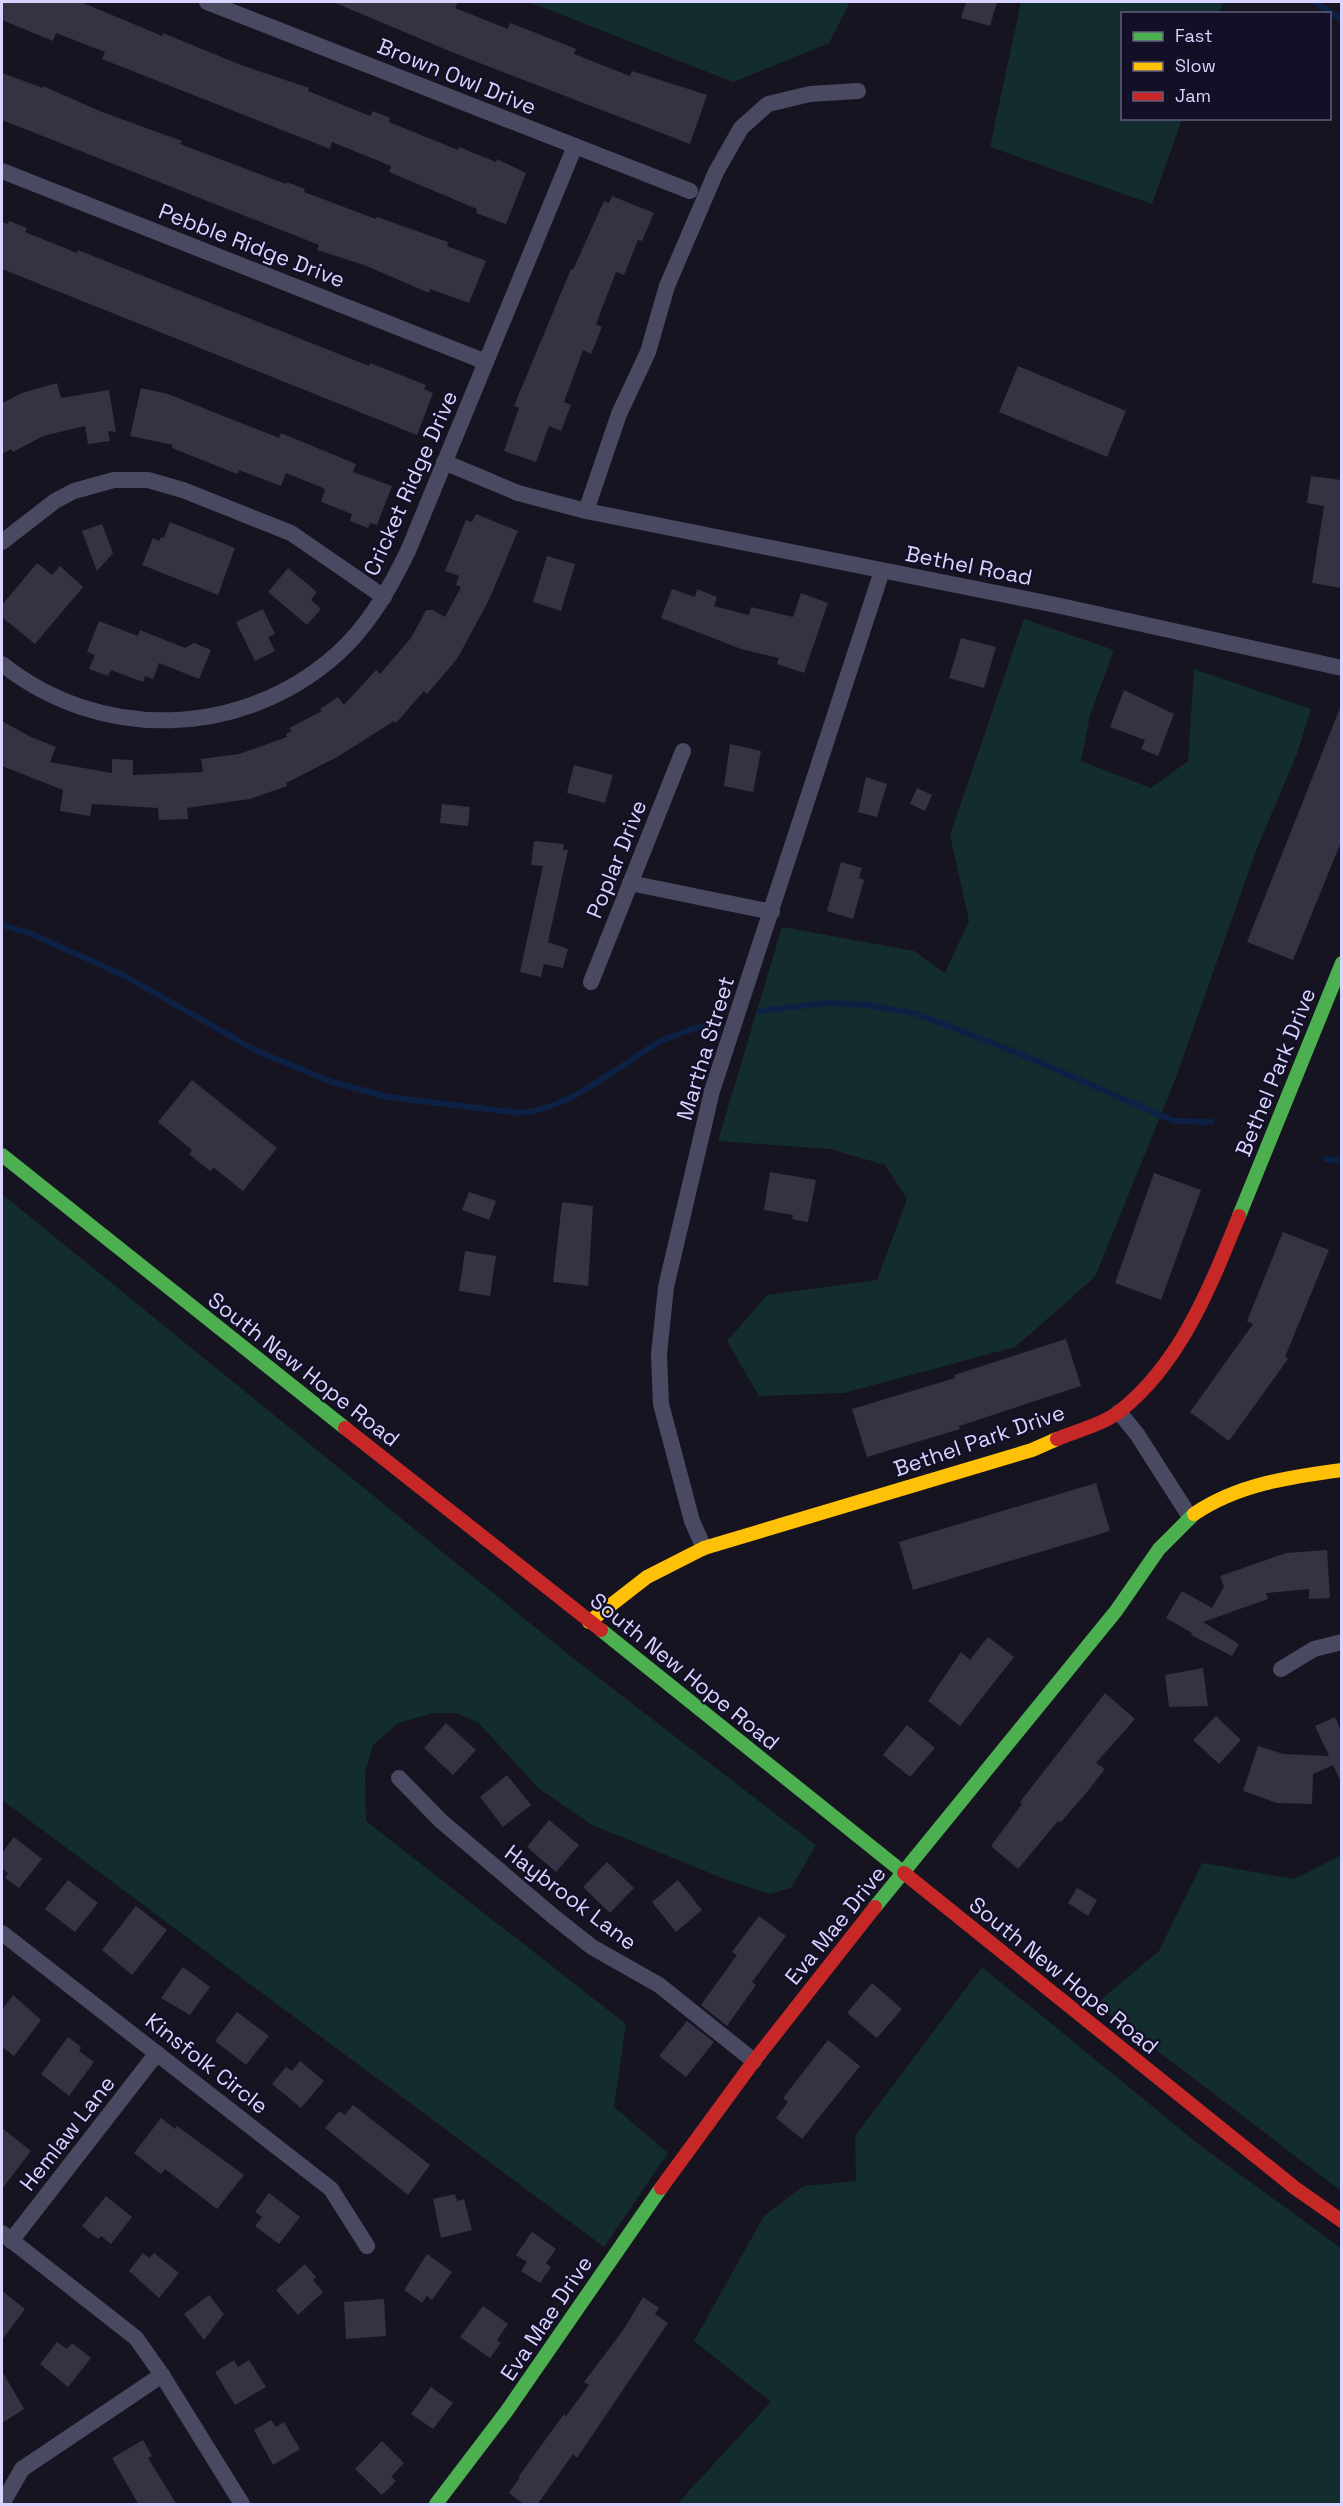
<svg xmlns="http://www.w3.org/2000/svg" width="1343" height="2506" font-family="'Space Grotesk',sans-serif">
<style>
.green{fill:#132c2d}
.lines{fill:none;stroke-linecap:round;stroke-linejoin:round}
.stream{stroke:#0d2144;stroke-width:6}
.building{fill:#343243}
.street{stroke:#4a4962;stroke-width:16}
.fast{stroke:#4caf50;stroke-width:14}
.slow{stroke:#ffc107;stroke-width:14}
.jam{stroke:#c62828;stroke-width:14}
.labels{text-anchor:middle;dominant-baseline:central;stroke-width:4.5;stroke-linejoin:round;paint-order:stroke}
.street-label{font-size:22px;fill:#d9d4ff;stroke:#130f26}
</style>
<rect width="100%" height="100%" fill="#161421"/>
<g class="green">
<polygon points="529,2 850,2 829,43 733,82"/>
<polygon points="1021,2 1224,2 1219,13 1122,14 1122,118 1182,119 1152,204 990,147"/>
<polygon points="1024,619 1114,650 1090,715 1081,761 1151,788 1188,761 1194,669 1311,709 1297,754 1257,848 1175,1080 1095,1277 1015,1347 844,1393 759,1396 727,1341 767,1295 877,1280 907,1199 885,1165 830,1149 718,1141 782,927 914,951 945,973 969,921 950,835"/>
<polygon points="2,1194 573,1658 816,1845 791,1888 770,1894 727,1880 592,1825 538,1788 479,1723 456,1713 433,1713 398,1723 373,1745 365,1773 366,1821 626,2024 614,2107 668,2153 604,2247 2,1800"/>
<polygon points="1341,1855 1341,2191 1096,2004 1159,1951 1202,1863 1295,1879"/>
<polygon points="982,1967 1201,2146 1341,2248 1341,2504 677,2504 771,2402 694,2341 764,2216 803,2186 856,2181 855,2136"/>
</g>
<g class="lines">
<g class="stream">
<polyline points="1315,2 1342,20"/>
<path d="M2 925 32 934 125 976 257 1051 332 1082 388 1097 520 1113C571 1108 611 1071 654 1045 672 1034 698 1028 719 1021"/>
<polyline points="760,1011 826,1003 868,1005 914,1013 1018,1053 1174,1121 1211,1122"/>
<polyline points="1326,1159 1342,1161"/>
</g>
</g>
<g class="building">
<polygon points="2,2 81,2 162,36 163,33 241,65 309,88 308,91 370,116 373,111 390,118 389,122 458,150 459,147 496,162 497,159 526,173 506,224 476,213 477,209 389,172 391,166 332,142 330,149 102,59 105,52 56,33 53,41 2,20"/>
<polygon points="333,2 458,2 455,8 508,29 510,23 536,33 576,49 574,54 630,76 632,71 707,95 690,144 459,55"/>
<polygon points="966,2 997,2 990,26 961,18"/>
<polygon points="2,73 43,88 43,86 102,112 182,141 180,144 286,184 287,182 305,189 304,192 376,219 377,217 448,242 447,246 486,261 469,303 430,289 429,293 364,265 317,250 319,245 2,120"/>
<polygon points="612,196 654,213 642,241 638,240 624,275 616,272 596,324 602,327 591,354 583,350 564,402 571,405 561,431 549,426 536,462 504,451 519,408 514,406 571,269 573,270 604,201 609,203"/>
<polygon points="9,221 27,228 25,232 77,253 78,250 369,366 370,363 426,385 424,389 433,393 417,435 2,269 2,222 8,224"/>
<polygon points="1018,366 1126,411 1107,457 999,412"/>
<polygon points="57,383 61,398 109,390 116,432 108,431 110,441 88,444 85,426 43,436 13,452 11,449 2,454 2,403 22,393"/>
<polygon points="141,388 168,394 279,438 281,433 356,464 353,472 392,486 377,525 370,523 368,528 350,521 352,514 321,502 325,490 321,487 286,473 281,486 239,470 237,474 172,448 173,445 130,436"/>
<polygon points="1311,476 1341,480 1341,588 1312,583 1324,506 1307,503"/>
<polygon points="476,514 518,531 489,600 457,659 427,694 424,691 396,723 394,721 339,756 286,783 287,786 250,799 187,808 188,819 159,820 158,808 92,804 90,816 60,811 63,790 2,766 2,721 31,737 56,747 50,762 112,773 112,759 133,760 133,775 203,772 201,759 239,754 287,737 286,734 292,731 289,728 322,711 320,709 338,697 344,705 376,670 380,674 411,638 426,610 433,610 445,617 461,587 456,585 459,576 445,571 466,520 472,522"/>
<polygon points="170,522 235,548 218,595 142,565 153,538 159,541 161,537 164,538"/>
<polygon points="102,524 113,553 97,571 82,531"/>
<polygon points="547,556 575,564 561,611 533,602"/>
<polygon points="37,563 52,575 60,566 83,587 35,644 2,617 2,605"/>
<polygon points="288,568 317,592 311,600 321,609 307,625 268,592"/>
<polygon points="672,589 695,597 697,589 717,597 714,606 749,615 751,607 793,617 801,593 828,603 804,673 777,664 779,658 741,649 661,618"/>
<polygon points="263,609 275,634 268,637 275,651 255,661 236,622"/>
<polygon points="99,621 138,636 140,630 185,648 194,643 211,650 199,679 159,663 153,679 145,676 143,682 111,670 108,676 89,669 95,655 87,652"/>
<polygon points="961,638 996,647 984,688 949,678"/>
<polygon points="1124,690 1174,714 1158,756 1141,749 1145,740 1110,727"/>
<polygon points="1340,708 1341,842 1293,960 1247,942"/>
<polygon points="730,744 761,751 753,792 724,786"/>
<polygon points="574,765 613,775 605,803 567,793"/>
<polygon points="866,777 887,784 877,817 858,812"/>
<polygon points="917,788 932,795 925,811 910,804"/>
<polygon points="442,804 470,807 468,826 440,823"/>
<polygon points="534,841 564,844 563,850 568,850 548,942 568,949 563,968 544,964 541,977 520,972 543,866 531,865"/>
<polygon points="841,862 862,868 859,878 864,880 853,919 827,911"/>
<polygon points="192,1080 277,1148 243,1191 214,1168 210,1171 189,1154 192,1150 158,1122"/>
<polygon points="770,1172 816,1180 808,1222 792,1219 793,1215 764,1210"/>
<polygon points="1154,1173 1201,1190 1161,1300 1115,1283"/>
<polygon points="469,1192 496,1201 489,1220 462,1210"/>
<polygon points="562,1202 593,1206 588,1286 553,1282"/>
<polygon points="1283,1232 1329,1250 1285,1357 1288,1359 1229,1441 1190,1412 1253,1324 1247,1321"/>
<polygon points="465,1251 496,1256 490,1296 459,1291"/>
<polygon points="1066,1339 1081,1386 959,1426 960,1429 867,1457 852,1409 955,1378 954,1375"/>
<polygon points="1096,1483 1110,1531 913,1590 899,1542"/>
<polygon points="1327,1550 1330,1598 1309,1599 1309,1589 1266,1593 1268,1599 1203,1622 1239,1644 1232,1656 1191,1635 1192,1633 1166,1618 1182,1591 1212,1608 1224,1587 1220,1576 1286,1553"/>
<polygon points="988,1637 1014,1657 960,1726 928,1701 961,1652 970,1660"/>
<polygon points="1203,1668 1208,1706 1169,1707 1165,1675"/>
<polygon points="1105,1693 1135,1719 1096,1763 1105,1769 1087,1792 1061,1822 1058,1821 1018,1869 991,1846 1022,1804 1020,1802"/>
<polygon points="1216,1716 1241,1740 1219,1764 1193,1740"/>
<polygon points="1335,1717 1341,1731 1341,1782 1333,1765 1313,1774 1312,1804 1277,1803 1243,1791 1258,1746 1283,1754 1329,1756 1315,1726"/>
<polygon points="446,1723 476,1750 453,1775 424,1748"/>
<polygon points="907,1725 935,1748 910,1777 883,1755"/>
<polygon points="507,1775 531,1805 503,1827 480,1797"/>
<polygon points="549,1820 579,1845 556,1872 527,1847"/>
<polygon points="14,1837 42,1859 19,1888 5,1878 8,1873 2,1868 2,1853"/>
<polygon points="607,1862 634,1888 610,1913 583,1887"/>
<polygon points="68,1880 98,1903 75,1932 45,1909"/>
<polygon points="678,1880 702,1910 676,1932 652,1902"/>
<polygon points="1077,1888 1097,1900 1088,1916 1068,1903"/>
<polygon points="136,1906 167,1930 132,1975 102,1950"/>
<polygon points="759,1916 786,1936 752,1982 756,1985 727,2026 701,2005 737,1955 732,1952"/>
<polygon points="183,1967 210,1987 190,2015 161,1998"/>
<polygon points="872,1983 902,2009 877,2038 847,2013"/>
<polygon points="13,1995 41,2020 14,2056 2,2047 2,2010"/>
<polygon points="237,2012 269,2036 246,2065 215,2041"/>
<polygon points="687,2021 714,2042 686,2077 659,2056"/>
<polygon points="68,2037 81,2047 79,2051 94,2062 69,2096 41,2074"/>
<polygon points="828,2040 860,2066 802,2139 776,2118 788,2102 783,2098"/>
<polygon points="300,2061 324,2081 301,2108 272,2084 286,2067 292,2071"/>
<polygon points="353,2105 430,2165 408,2195 325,2128 339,2111 345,2115"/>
<polygon points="161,2118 175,2129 177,2126 244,2175 217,2209 165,2169 161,2174 134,2153"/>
<polygon points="2,2128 31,2151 2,2189"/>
<polygon points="269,2193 300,2217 279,2244 255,2226 262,2217 255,2212"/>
<polygon points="455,2194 457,2201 464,2199 472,2230 441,2238 433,2199"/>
<polygon points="106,2196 132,2217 111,2244 101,2236 98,2239 82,2226"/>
<polygon points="532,2232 556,2249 546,2263 551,2267 540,2283 521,2271 527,2262 516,2255"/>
<polygon points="143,2253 149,2258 154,2253 179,2273 159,2298 129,2271"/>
<polygon points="427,2254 452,2272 432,2300 427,2296 422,2303 404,2290"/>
<polygon points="305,2264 316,2277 313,2280 323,2292 298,2315 276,2290"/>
<polygon points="2,2291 25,2309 2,2340"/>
<polygon points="209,2295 224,2314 204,2340 184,2314"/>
<polygon points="643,2297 659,2308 655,2314 668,2323 577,2458 573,2454 537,2505 525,2505 509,2493 520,2477 519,2476 564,2414 566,2416 589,2385 584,2382 624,2329"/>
<polygon points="384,2299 386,2336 346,2339 344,2302"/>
<polygon points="483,2306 508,2324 497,2340 501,2343 490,2358 460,2337"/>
<polygon points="57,2342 67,2349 72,2343 91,2358 68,2387 40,2364"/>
<polygon points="234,2360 238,2367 249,2360 266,2387 235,2405 215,2372"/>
<polygon points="2,2371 24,2409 2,2423"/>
<polygon points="431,2387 453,2403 433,2429 411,2414"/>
<polygon points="271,2420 276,2427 284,2422 300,2449 273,2465 254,2430"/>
<polygon points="143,2440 152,2456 148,2458 177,2505 139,2505 112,2458"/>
<polygon points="382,2441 404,2463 391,2477 396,2481 382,2495 355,2469"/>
</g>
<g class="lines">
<g class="street">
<polyline points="207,2 690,191"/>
<polyline points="2,171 486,362"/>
<polyline points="444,462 518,493 586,511 1056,605 1342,668"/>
<polyline points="586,511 619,414 648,352 667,286 716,172 741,128 768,104 810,94 858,91"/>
<polyline points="2,542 55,501 74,491 114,480 148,480 183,490 291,533 384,597"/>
<path d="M2 664C100 742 241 739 336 655 368 627 390 588 408 551L575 146"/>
<polyline points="630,883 772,912"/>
<polyline points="591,982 683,751"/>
<polyline points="1119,1412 1137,1434 1190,1517"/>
<polyline points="704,1548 692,1521 661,1404 659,1354 666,1287 712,1091 882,571"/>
<polyline points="1281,1669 1314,1649 1342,1642"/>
<polyline points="399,1778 441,1821 554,1917 592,1947 659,1985 754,2061"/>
<polyline points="2,1933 331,2189 367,2246"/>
<polyline points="2,2233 136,2338 162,2375 242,2504"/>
<polyline points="11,2241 157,2053"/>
<polyline points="2,2504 22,2469 162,2375"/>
</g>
<g class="fast">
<polyline points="2,1155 345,1428"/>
<polyline points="1239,1216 1342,963"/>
<polyline points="601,1630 904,1873"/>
<polyline points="875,1907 1116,1611 1159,1549 1194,1514"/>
<polyline points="436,2504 506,2412 661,2188"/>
</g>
<g class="slow">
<path d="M1194 1514C1238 1484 1290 1477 1342 1470"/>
<polyline points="589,1622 647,1577 704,1548 1032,1450 1057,1439"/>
</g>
<g class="jam">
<polyline points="345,1428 601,1630"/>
<path d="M1057 1439C1076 1431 1104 1424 1120 1411 1181 1363 1211 1285 1239 1216"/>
<polyline points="904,1873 1295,2188 1342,2221"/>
<polyline points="661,2188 754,2061 875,1907"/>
</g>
</g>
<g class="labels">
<g class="street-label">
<text transform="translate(457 76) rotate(22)">Brown Owl Drive</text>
<text transform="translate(252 245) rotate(21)">Pebble Ridge Drive</text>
<text transform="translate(410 483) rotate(-66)">Cricket Ridge Drive</text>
<text transform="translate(969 565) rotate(11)">Bethel Road</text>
<text transform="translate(616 859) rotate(-68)">Poplar Drive</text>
<text transform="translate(705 1048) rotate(-73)">Martha Street</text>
<text transform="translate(1275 1072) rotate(-68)">Bethel Park Drive</text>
<text transform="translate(304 1369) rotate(38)">South New Hope Road</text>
<text transform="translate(979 1440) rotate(-19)">Bethel Park Drive</text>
<text transform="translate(685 1671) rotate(39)">South New Hope Road</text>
<text transform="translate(571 1897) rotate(37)">Haybrook Lane</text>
<text transform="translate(835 1925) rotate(-51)">Eva Mae Drive</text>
<text transform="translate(1064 1975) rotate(39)">South New Hope Road</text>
<text transform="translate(207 2063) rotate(38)">Kinsfolk Circle</text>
<text transform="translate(67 2133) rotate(-52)">Hemlaw Lane</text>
<text transform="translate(546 2318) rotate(-56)">Eva Mae Drive</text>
</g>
</g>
<rect width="1343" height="2506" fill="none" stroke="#d9d4ff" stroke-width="6"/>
<rect x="1121" y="12" width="210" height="108" fill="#130f26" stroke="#625e7d" stroke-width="1.5"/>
<rect x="1133" y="32" width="30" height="9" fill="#4caf50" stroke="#625e7d" stroke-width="1.5"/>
<text x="1175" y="42" font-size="18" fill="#d9d4ff">Fast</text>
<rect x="1133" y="62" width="30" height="9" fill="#ffc107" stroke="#625e7d" stroke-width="1.5"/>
<text x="1175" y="72" font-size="18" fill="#d9d4ff">Slow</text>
<rect x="1133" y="92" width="30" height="9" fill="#c62828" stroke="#625e7d" stroke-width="1.5"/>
<text x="1175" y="102" font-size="18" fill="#d9d4ff">Jam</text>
</svg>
